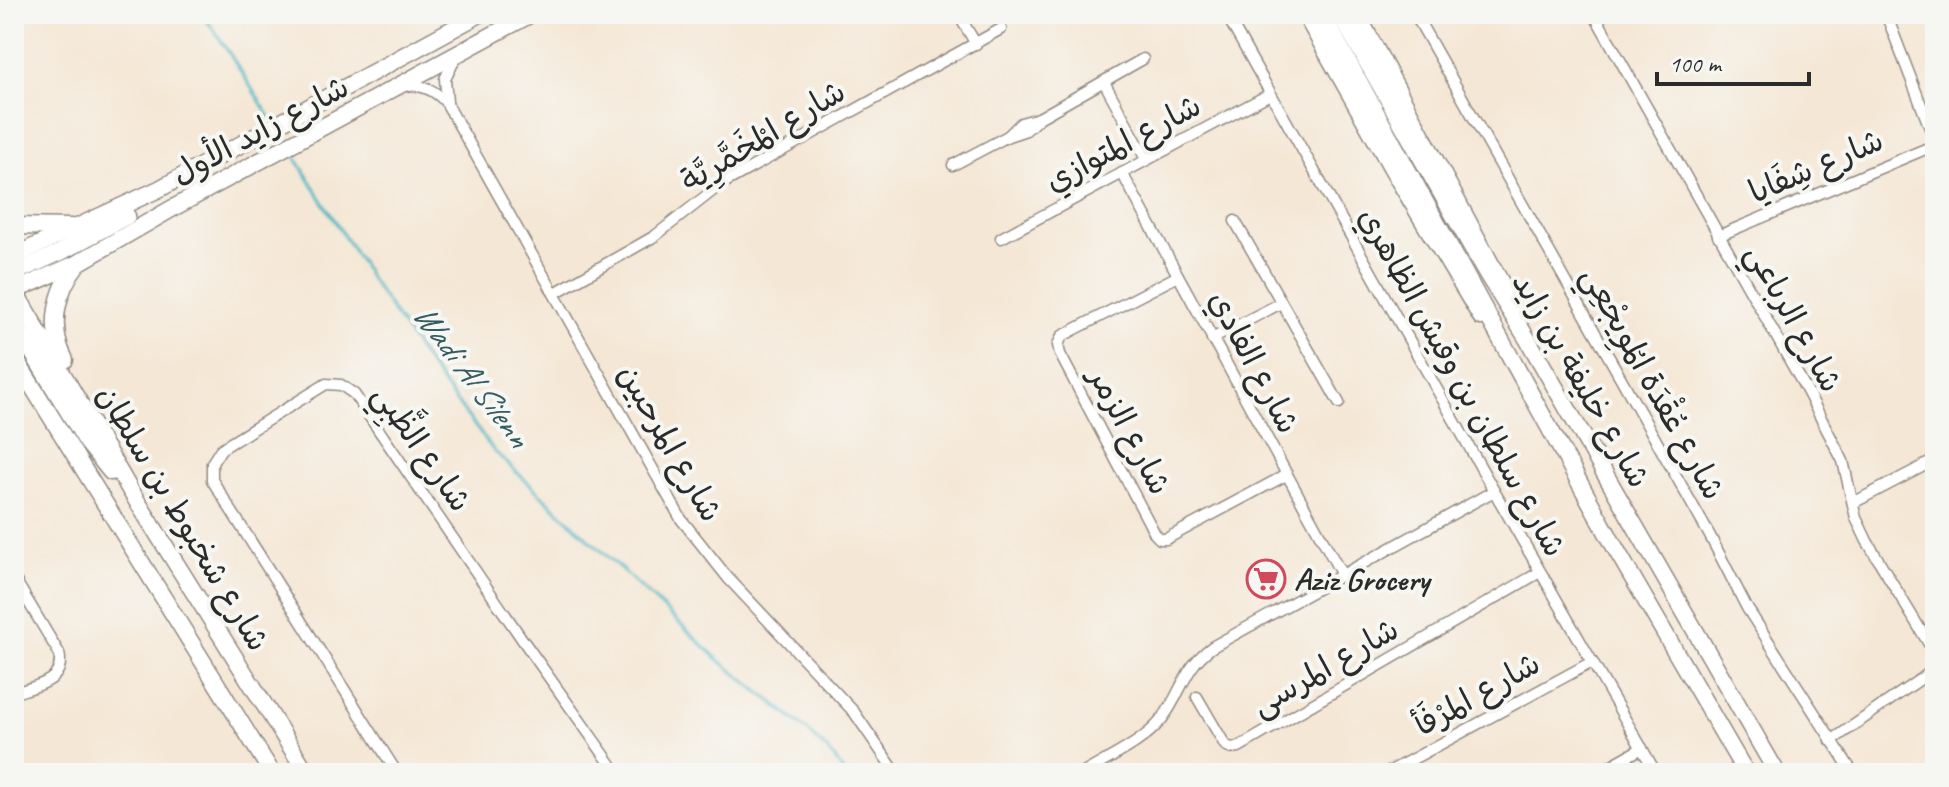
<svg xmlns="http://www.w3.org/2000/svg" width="1949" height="787" font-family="Caveat,'Playpen Sans Arabic',sans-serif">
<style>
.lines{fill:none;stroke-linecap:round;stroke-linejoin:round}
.stream{stroke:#4ab7c6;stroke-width:3}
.minor-casing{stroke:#908980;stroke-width:13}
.primary-casing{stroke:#908980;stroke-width:19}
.trunk-casing{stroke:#908980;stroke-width:19}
.minor{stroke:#fff;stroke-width:10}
.primary{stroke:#fff;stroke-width:16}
.trunk{stroke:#fff;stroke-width:16}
.labels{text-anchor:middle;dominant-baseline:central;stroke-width:8;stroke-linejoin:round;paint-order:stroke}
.street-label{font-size:32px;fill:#2b2b2b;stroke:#f6f6f2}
.poi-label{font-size:32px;font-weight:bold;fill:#2b2b2b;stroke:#f6f6f2;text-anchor:start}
.water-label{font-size:34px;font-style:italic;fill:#365c61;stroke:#f6f6f2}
</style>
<rect width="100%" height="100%" fill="#f6f6f2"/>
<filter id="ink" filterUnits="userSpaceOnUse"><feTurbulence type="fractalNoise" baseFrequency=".0125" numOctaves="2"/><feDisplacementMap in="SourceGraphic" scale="16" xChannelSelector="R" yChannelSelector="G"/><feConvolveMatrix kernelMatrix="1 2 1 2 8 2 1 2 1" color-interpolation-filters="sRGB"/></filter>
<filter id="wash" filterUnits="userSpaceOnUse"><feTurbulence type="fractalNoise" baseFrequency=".006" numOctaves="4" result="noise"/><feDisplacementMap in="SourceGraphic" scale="32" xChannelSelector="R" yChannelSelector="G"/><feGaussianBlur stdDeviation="1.8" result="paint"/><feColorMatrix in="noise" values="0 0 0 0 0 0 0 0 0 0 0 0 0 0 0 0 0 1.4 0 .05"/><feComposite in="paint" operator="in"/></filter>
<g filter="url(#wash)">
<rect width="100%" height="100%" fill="#f5e7d5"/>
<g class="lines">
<g class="stream">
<polyline points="201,14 215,31 272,120"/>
<polyline points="291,150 372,281 433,371 494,451 720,661 807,730 833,756 844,773"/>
</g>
</g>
</g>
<g filter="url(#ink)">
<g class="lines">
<defs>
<g id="minor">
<polyline points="958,14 976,44"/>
<polyline points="1226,14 1494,491 1656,773"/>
<polyline points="1415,14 1710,536 1747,608 1853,773"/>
<polyline points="1594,14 1807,391 1843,461 1856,518 1867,541 1935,654"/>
<polyline points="1886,14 1935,141"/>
<polyline points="1104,82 1146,159"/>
<path d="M403 86C421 84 436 90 447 104L681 519 728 578 854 712 896 773"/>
<polyline points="447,102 445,79 456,57"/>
<polyline points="1008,136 1021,123 1039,118 1143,59"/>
<polyline points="953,165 1008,136 1026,130 1039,118"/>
<polyline points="1122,173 1342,575"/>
<polyline points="1235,221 1339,403"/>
<polyline points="1718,236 1935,145"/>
<polyline points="1001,238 1270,94"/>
<polyline points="1178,276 1062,336 1058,345 1060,354 1155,534 1160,539 1166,539 1286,475"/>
<polyline points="555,293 655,236 720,185 1001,29"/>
<polyline points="1212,339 1281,303"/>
<polyline points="1853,503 1935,460"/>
<path d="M14 578 59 653C66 682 36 686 14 693"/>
<polyline points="1197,697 1225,745 1231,748 1239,747 1540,572"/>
<polyline points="1831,741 1935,669"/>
<polyline points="397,773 212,480 212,463 221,449 326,384 341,385 354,394 524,642 617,773"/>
<path d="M1084 773C1110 757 1143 743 1162 719 1182 693 1183 668 1212 647L1494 491"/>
<polyline points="1387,773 1592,662"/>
<polyline points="1598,773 1642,748"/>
</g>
<g id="primary">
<polyline points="1305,14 1398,179 1481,317"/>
<polyline points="1357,14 1515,309"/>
<polyline points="14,226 71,227"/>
<polyline points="14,256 159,189 480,14"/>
<polyline points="14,273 61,252 127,216"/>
<polyline points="14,290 130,490 307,773"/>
<polyline points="14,291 78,263 173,208 531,14"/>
<polyline points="14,322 87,442 111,472"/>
<polyline points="14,357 272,773"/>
<path d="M65 360C48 327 56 291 78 263"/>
</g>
<g id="trunk">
<polyline points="1322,14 1617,551 1746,773"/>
<polyline points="1340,14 1487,274 1528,340 1777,773"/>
</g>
</defs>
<use href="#minor" class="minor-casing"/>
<use href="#primary" class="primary-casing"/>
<use href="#trunk" class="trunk-casing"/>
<use href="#minor" class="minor"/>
<use href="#primary" class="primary"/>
<use href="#trunk" class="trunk"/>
</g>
</g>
<defs>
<symbol id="supermarket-ring" viewBox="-11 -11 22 22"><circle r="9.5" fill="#f6f6f2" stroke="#d1495b" stroke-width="1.5"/><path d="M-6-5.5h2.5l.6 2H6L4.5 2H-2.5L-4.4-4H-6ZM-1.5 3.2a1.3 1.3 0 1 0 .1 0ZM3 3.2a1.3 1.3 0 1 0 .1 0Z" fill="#d1495b"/></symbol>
</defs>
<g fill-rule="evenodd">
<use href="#supermarket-ring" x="1244" y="557" width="44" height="44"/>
</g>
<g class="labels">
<g class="street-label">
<text transform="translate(260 130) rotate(-28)">شارع زايد الأول</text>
<text transform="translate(763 136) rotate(-31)">شارع المْخَمَّرِيَّة</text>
<text transform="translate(1123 143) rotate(-28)">شارع المتوازي</text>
<text transform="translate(1816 166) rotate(-23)">شارع شِفَايا</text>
<text transform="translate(1794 318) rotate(61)">شارع الرباعي</text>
<text transform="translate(1254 362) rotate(62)">شارع الفادي</text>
<text transform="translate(1581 380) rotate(60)">شارع خليفة بن زايد</text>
<text transform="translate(1462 382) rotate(61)">شارع سلطان بن وقيش الظاهري</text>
<text transform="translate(1653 383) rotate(61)">شارع عُقْدَة المُوِيجْعِي</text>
<text transform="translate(1130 431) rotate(62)">شارع الزمر</text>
<text transform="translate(670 443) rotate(60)">شارع المرحبين</text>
<text transform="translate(422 448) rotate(55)">شارع الظَّبِي</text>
<text transform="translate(183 518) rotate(59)">شارع شخبوط بن سلطان</text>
<text transform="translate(1325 667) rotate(-30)">شارع المرسى</text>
<text transform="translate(1477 694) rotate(-29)">شارع المرْفَأ</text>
</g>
<g class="poi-label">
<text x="1294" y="579">Aziz Grocery</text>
</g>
<g class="water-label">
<text transform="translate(472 375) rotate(53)">Wadi Al Silenn</text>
</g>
</g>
<rect width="1949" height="787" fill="none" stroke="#f6f6f2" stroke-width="48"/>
<path d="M1657 72v12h152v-12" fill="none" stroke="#2b2b2b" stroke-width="4"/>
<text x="1669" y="72" font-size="24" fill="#2b2b2b" stroke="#f6f6f2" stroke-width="6" paint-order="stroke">100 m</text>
</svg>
